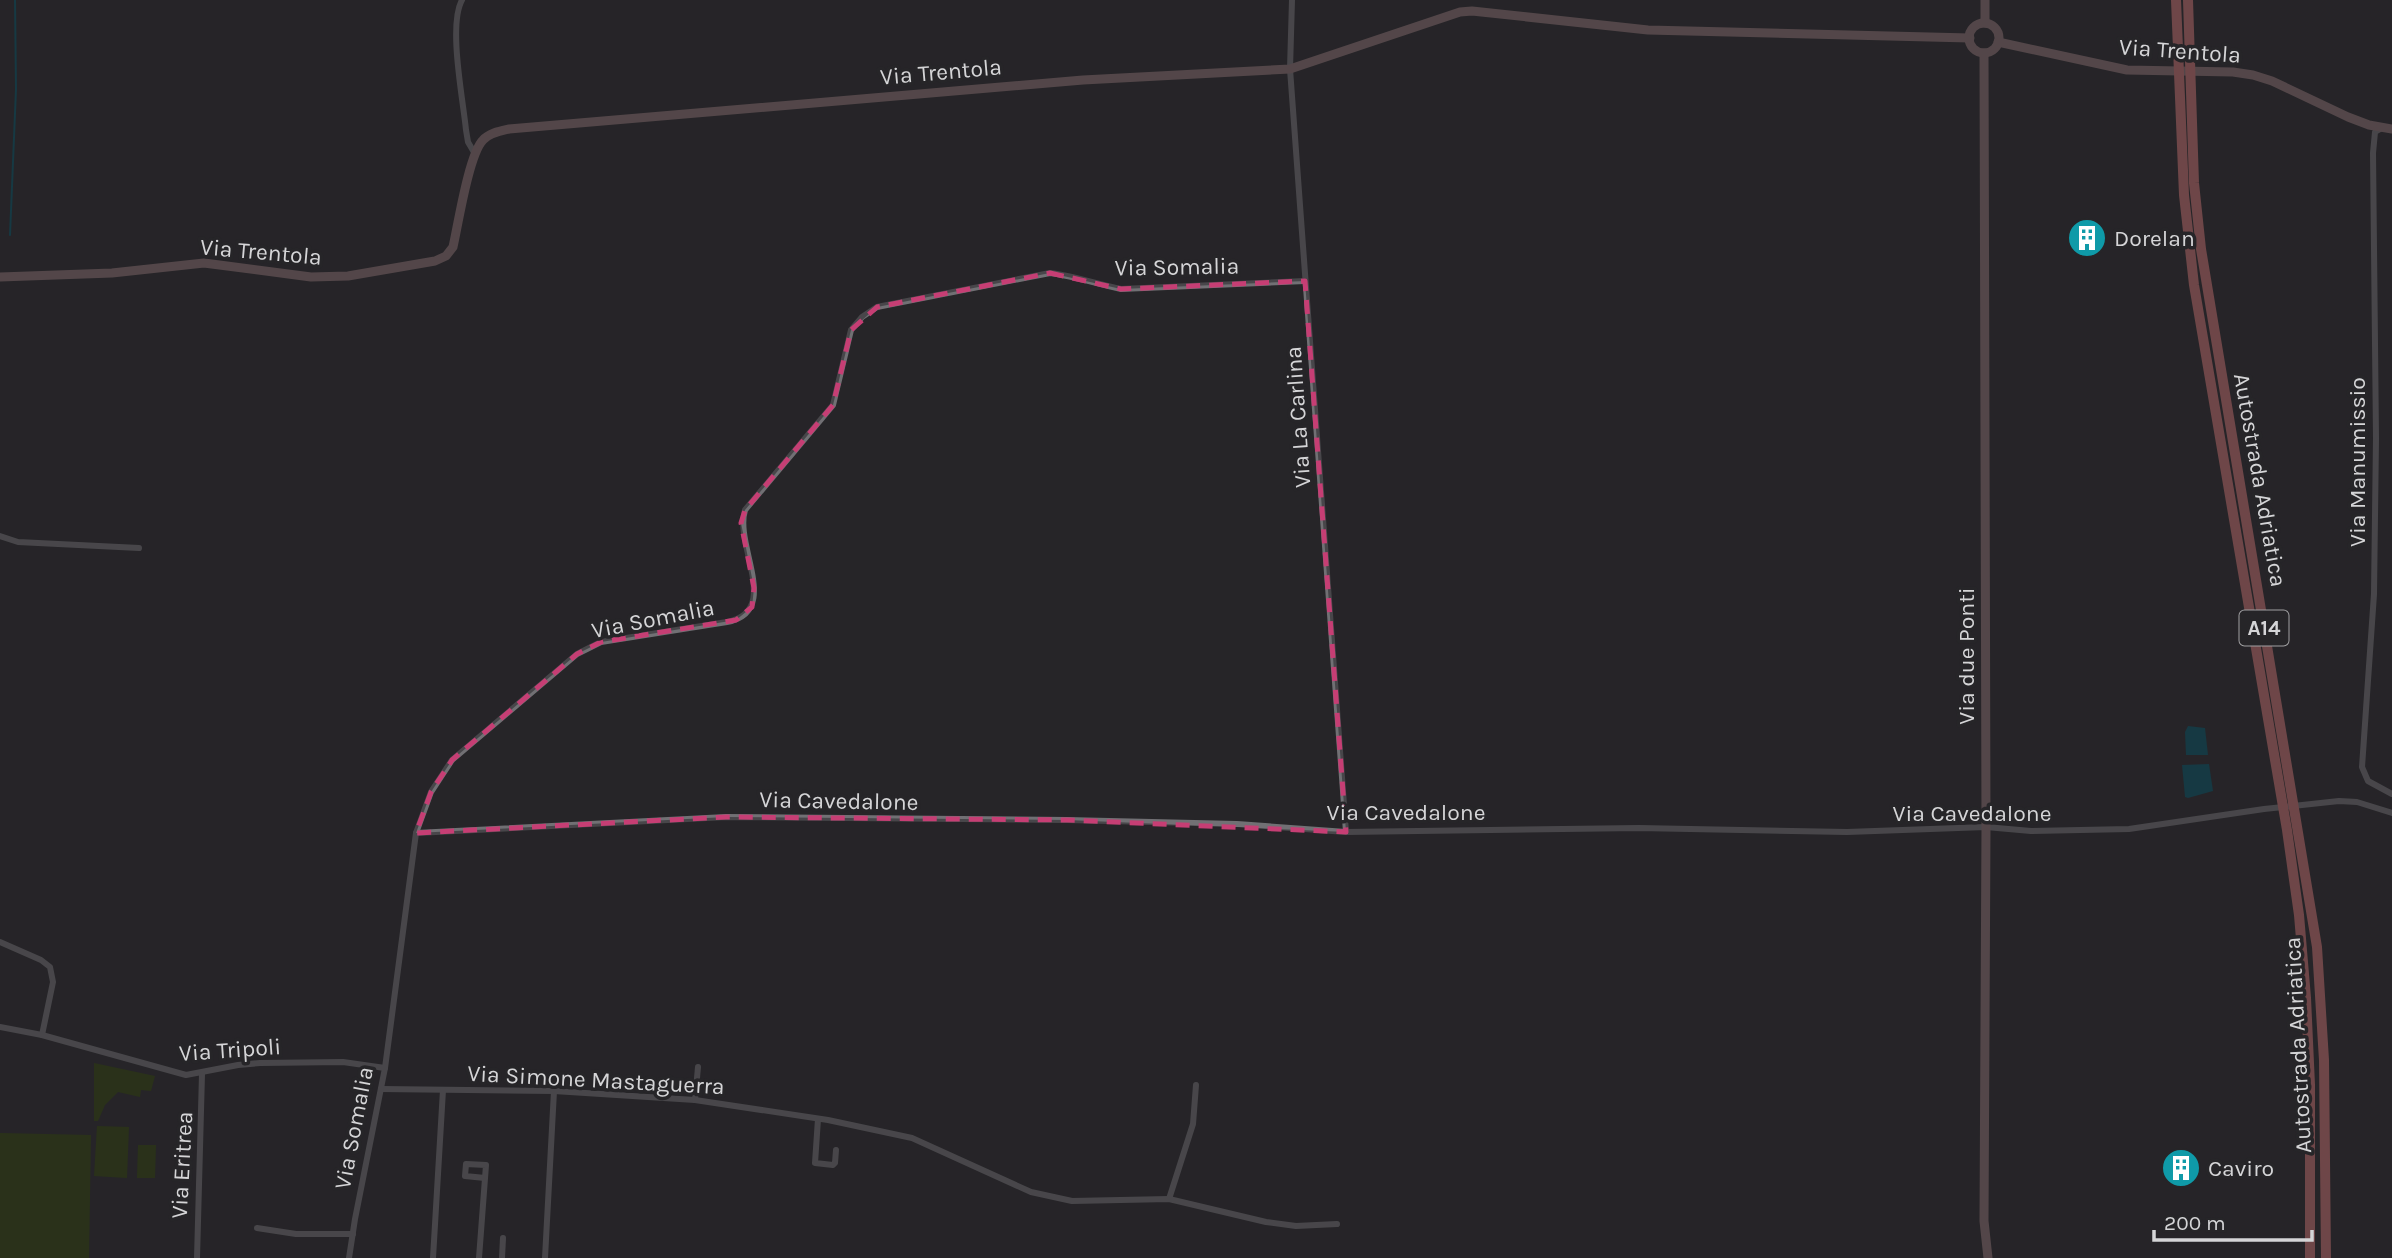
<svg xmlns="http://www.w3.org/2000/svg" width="2392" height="1258" font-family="Karla,sans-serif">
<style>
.green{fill:#2f4209}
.water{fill:#045264}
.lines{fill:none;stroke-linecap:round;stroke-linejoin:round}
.stream{stroke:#045264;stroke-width:2}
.street{stroke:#717074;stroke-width:6}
.secondary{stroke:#8a7072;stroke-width:9}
.highway{stroke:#c5706f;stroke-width:10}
.marked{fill:none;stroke:#c63e74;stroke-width:5;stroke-dasharray:14 9;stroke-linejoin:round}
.labels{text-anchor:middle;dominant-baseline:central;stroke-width:7;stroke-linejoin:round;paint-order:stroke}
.shield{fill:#262528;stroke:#a0a0a2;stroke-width:2}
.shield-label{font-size:21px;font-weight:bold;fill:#d5d5d7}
.street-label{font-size:23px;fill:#d5d5d7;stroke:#262528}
.poi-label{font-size:23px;fill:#d5d5d7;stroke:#262528;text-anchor:start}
</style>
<rect width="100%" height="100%" fill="#262528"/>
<g class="green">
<polygon points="94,1063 155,1076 151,1091 141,1090 140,1097 118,1092 105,1105 98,1121 94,1121"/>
<polygon points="97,1126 129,1127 127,1178 94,1176"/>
<polygon points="0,1133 91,1135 89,1258 0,1258"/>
<polygon points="138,1145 156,1145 155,1178 137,1178"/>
</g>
<g class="water">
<polygon points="2188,726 2205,728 2208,755 2186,755 2185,732"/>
<polygon points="2209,764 2213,791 2188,798 2185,797 2182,765"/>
</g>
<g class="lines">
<polyline class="stream" points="10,235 16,89 15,0"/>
<g class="street">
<path d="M462 0C448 25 463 99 466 130L468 142 475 154"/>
<polyline points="1292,0 1290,69 1346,832"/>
<polyline points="2382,128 2375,132 2373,153 2376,438 2374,594 2362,767 2368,781 2392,794"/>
<polyline points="0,536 18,542 139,548"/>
<polyline points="416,833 726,817 1067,820 1237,824 1346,832 1639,828 1847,832 1986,827 2031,831 2129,829 2264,809 2339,801 2357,802 2392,813"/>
<polyline points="0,942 41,960 50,967 53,982 42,1035"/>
<polyline points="0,1027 42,1035 186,1075 238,1065 260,1063 343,1062 385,1068"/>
<polyline points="381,1089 554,1091 695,1100 828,1120 912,1138 1031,1192 1072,1201 1169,1199 1266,1222 1296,1226 1337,1224"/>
<polyline points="695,1100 698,1067"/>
<polyline points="818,1119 815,1163 833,1165 835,1163 836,1150"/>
<polyline points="1169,1199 1193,1124 1196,1085"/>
<polyline points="257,1228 296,1234 353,1234"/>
<polyline points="197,1258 202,1074"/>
<path d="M349 1258 355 1219 385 1068 416 833 431 792 452 760 577 654 601 642 727 622C782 611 734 546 745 510L833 405 851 330 862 317 877 307 1050 273C1074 276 1097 284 1121 289L1305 281"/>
<polyline points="433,1258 443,1090"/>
<polyline points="479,1258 486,1165 466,1164 465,1176 485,1178"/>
<polyline points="502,1258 503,1238"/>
<polyline points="545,1258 554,1091"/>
</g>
<g class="secondary">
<polyline points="1985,23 1985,0"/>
<circle cx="1984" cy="38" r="15"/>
<polyline points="1998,42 2127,70 2233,72 2253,75 2272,81 2348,117 2369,125 2392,129"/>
<polyline points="1984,53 1986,827 1984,1221 1988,1258"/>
<path d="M0 277 112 273 204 263 311 277 348 276 435 261 446 256 453 247C458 225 469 154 483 140 489 133 500 131 509 129L1083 80 1290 69 1460 12 1472 11 1648 30 1970 38"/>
</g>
<g class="highway">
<polyline points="2176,0 2184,195 2194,285 2287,830 2299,915 2306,998 2310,1085 2310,1258"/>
<polyline points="2188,0 2194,183 2201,249 2317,947 2324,1060 2326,1258"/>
</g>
</g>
<path d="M0 0H2392V1258H0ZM1050 273 1121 289 1305 281 1346 832 1067 820 726 817 416 833 431 792 452 760 577 654 601 642 736 620 752 607 754 588 741 523 745 510 833 405 851 330 877 307Z" fill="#262528" fill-opacity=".55" fill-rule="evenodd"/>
<path class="marked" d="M1050 273 1121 289 1305 281 1346 832 1067 820 726 817 416 833 431 792 452 760 577 654 601 642 736 620 752 607 754 588 741 523 745 510 833 405 851 330 877 307Z"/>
<defs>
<symbol id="building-disc" viewBox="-11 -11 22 22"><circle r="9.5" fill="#0f9aa8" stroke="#262528"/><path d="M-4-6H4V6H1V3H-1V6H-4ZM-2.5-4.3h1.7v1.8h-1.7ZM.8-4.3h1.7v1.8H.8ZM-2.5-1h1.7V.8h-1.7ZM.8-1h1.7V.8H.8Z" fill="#fff"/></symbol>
</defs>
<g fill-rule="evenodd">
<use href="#building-disc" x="2065" y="216" width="44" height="44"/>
<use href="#building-disc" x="2159" y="1146" width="44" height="44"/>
</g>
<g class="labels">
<rect class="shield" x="2239.5" y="610.5" width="49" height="35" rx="5"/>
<g class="shield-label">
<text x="2264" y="628">A14</text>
</g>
<g class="street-label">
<text transform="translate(2180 51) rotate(4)">Via Trentola</text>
<text transform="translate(941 72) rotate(-5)">Via Trentola</text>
<text transform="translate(261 252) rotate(5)">Via Trentola</text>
<text transform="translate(1177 267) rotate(-1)">Via Somalia</text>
<text transform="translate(1298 417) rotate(-94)">Via La Carlina</text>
<text transform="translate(2357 462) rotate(-90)">Via Manumissio</text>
<text transform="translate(2260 480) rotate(80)">Autostrada Adriatica</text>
<text transform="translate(653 619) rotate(-11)">Via Somalia</text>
<text transform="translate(1966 656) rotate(-90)">Via due Ponti</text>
<text transform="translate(839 801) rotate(1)">Via Cavedalone</text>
<text x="1406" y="812">Via Cavedalone</text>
<text x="1972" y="813">Via Cavedalone</text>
<text transform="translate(2298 1045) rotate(-93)">Autostrada Adriatica</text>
<text transform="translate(230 1050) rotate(-4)">Via Tripoli</text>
<text transform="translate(596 1080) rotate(3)">Via Simone Mastaguerra</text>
<text transform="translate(354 1128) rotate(-79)">Via Somalia</text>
<text transform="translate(182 1165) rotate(-87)">Via Eritrea</text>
</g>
<g class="poi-label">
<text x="2114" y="238">Dorelan</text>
<text x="2208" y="1168">Caviro</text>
</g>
</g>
<path d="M2154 1230v10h158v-10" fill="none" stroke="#d5d5d7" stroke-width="3.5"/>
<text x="2164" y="1230" font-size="21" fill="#d5d5d7" stroke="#262528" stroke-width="5" paint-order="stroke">200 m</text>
</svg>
